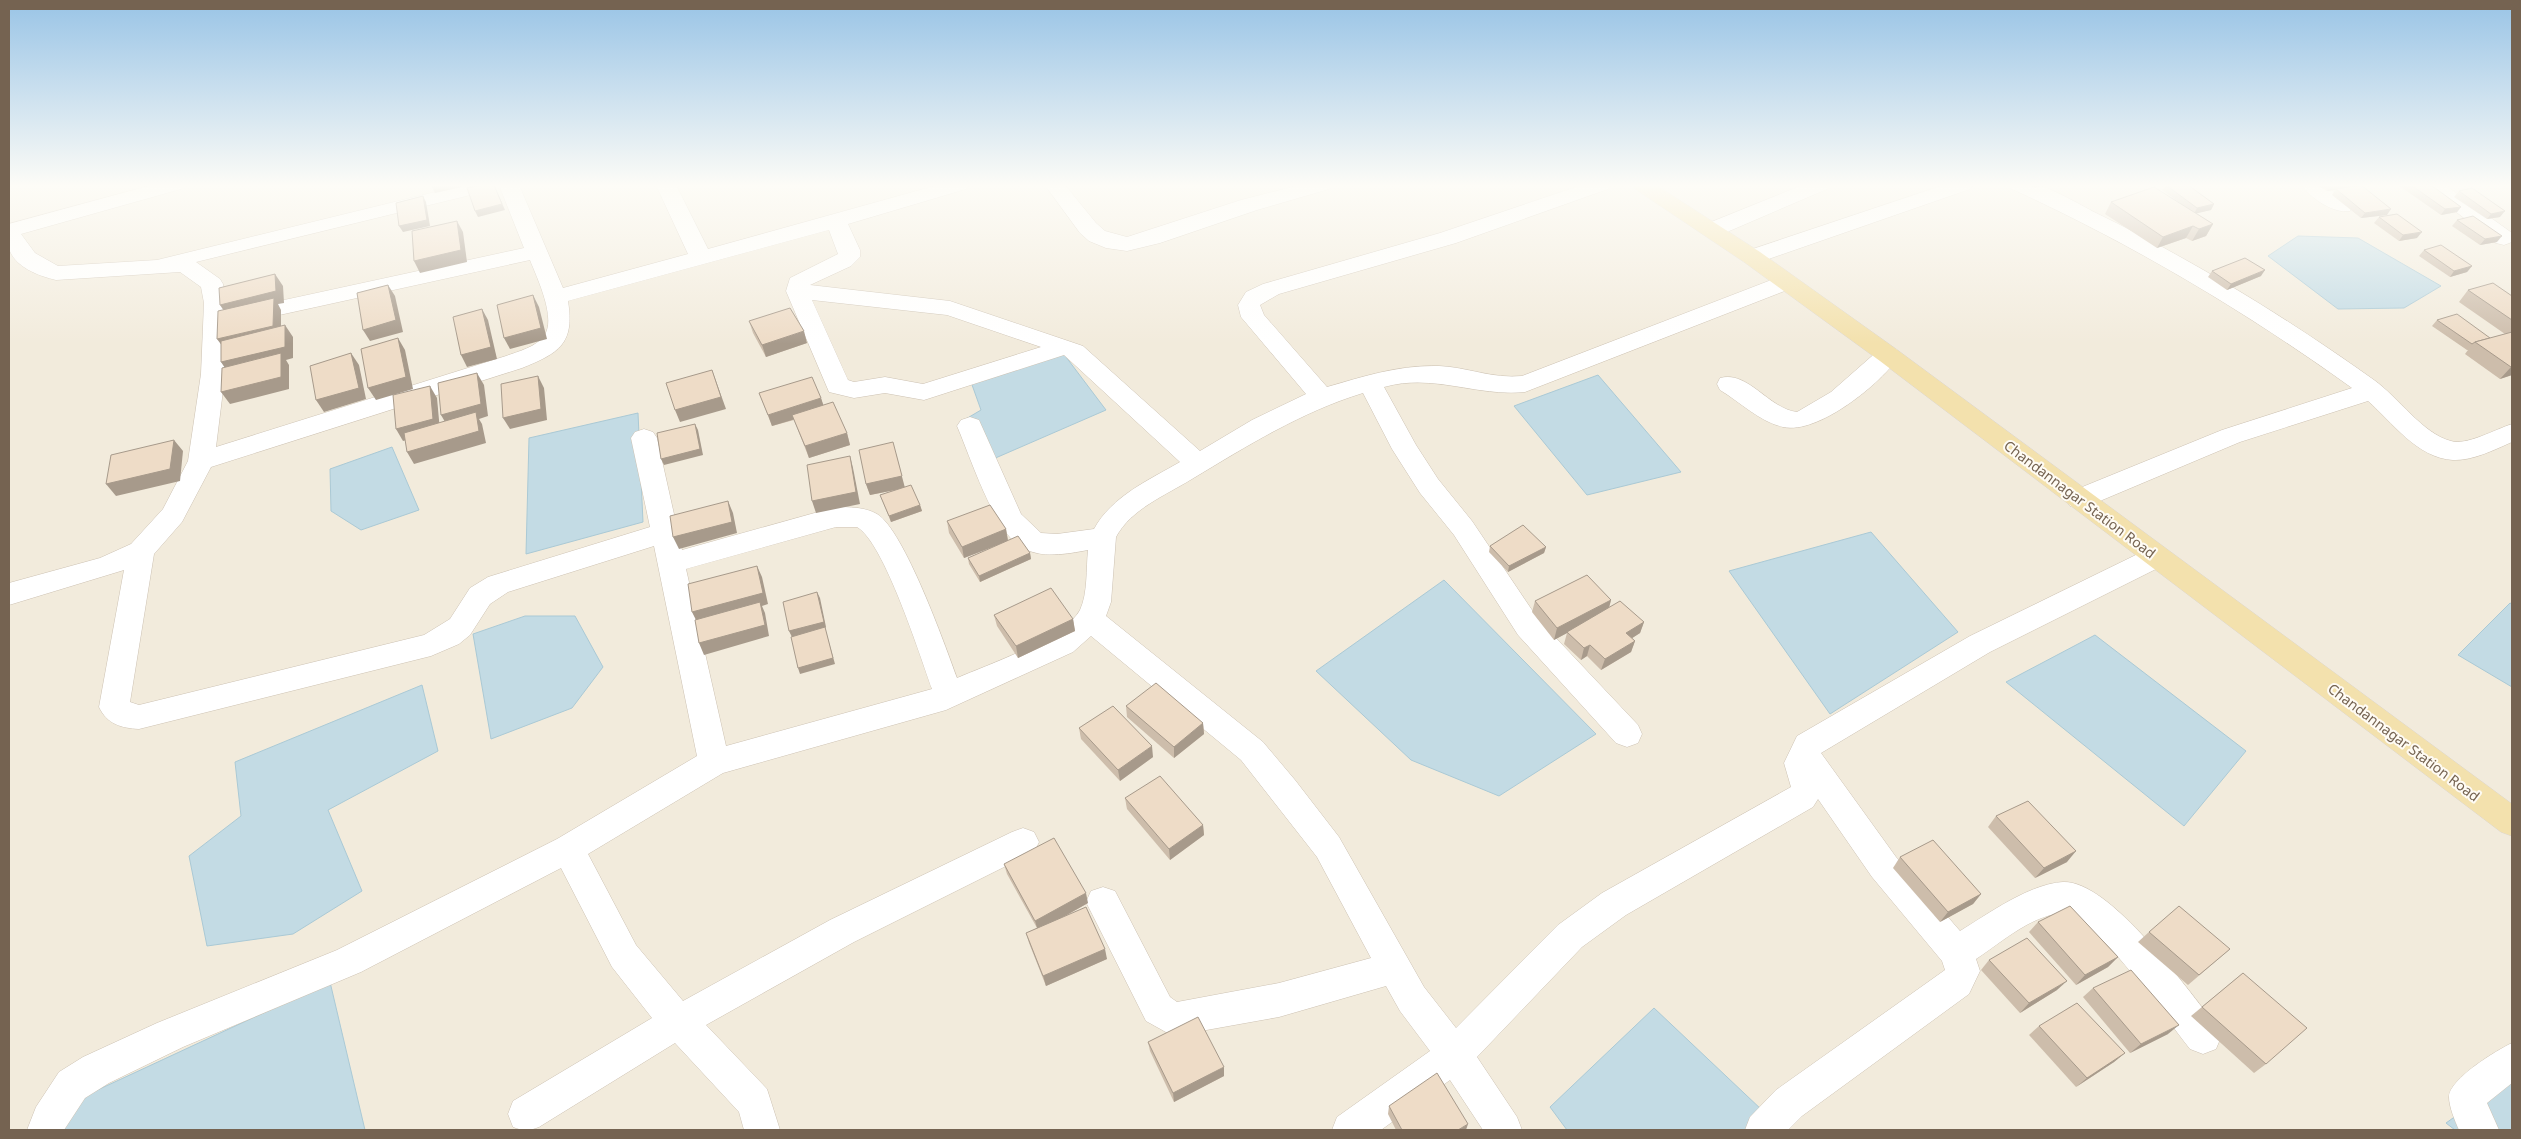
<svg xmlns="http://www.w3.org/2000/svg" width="2521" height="1139" font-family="'Noto Sans',sans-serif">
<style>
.residential{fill:#f2ebdc}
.water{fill:#c3dbe4;stroke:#aac9d5}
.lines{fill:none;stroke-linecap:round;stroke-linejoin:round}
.minor-casing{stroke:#cdc2b3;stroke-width:1}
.major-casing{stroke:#dbd6d2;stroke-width:1}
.minor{fill:#fff;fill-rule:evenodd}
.major{fill:#f3e1ad;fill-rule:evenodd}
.wall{fill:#cdbdab}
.shaded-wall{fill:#a79a8b}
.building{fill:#eedcc7;stroke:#a79a8b}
.labels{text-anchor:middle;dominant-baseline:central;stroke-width:4;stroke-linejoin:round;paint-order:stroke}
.street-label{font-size:14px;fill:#756351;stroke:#fefbf4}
</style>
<rect width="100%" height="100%" fill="#fbf8ed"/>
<rect class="residential" x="9" y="185" width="2503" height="945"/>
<g class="water">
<polygon points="2298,236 2358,238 2441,286 2404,308 2338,309 2268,256"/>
<polygon points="1063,353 1106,410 984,463 959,423 981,410 971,382"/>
<polygon points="1598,375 1681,472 1587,495 1514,406"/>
<polygon points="638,413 643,522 526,554 529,438"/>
<polygon points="392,447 419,510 361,530 331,511 330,469"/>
<polygon points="1871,532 1958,632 1830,714 1729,571"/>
<polygon points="1444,580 1596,734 1499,796 1411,760 1316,671"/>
<polygon points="2510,603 2512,604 2512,687 2458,655"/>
<polygon points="525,616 575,616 603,667 572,708 491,739 473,634"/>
<polygon points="2095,635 2246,751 2184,826 2006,682"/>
<polygon points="422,685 438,751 328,810 362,891 293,934 207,946 189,856 241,816 235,762"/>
<polygon points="330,982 365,1130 63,1130 63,1106"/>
<polygon points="1654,1008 1763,1111 1744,1130 1567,1130 1550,1107"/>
<polygon points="2512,1076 2512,1130 2455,1130 2446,1123"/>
</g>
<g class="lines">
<defs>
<g id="minor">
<path d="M152 185H184L181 189 21 234 35 253 58 266 157 260 464 185H498L495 189 196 262 220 279 223 284 226 303 225 374 216 447 506 356C517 352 536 347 544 336 557 319 537 278 530 260L243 323 235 321 231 316 235 311 243 309 524 248 499 185H519L563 288 688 254 656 185H676L708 249 938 185H969L966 189 848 224 860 250V257L851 266 810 285 950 301 1083 346 1200 451 1252 420 1306 394 1241 317 1238 305 1246 292 1263 284 1440 233 1582 185H1611L1608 189 1456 243 1279 294 1260 305 1264 315 1327 387C1365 376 1399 365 1439 366 1467 367 1492 379 1522 376L1779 277 1787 275 1795 277 1798 282 1795 287 1525 392C1477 397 1433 373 1384 387L1416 445 1438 479 1472 521 1538 619 1638 725 1642 734 1638 743 1627 747 1616 743 1518 635 1454 535 1420 493 1392 449 1363 393C1301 412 1247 446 1192 479 1166 495 1131 509 1116 537L1111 602 1106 616 1263 742 1295 780 1339 837 1424 987 1456 1028 1558 925 1602 893 1791 787 1784 763 1797 736 1970 636 2146 550 2156 547 2166 550 2170 557 2166 564 1990 652 1821 753 1896 857 1960 931C1988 914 2029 884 2063 882 2110 880 2187 989 2216 1025L2221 1037 2216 1049 2203 1054 2190 1049C2160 1011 2110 936 2069 913 2036 911 2002 942 1976 959L1980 971 1969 994 1802 1116 1788 1130H1745L1750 1117 1776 1090 1945 970 1942 961 1872 877 1818 799 1813 807 1626 915 1582 947 1477 1057 1517 1117 1522 1130H1483L1450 1080 1381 1130H1332L1337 1117 1430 1051 1400 1011 1386 986 1279 1017 1173 1036 1146 1021 1086 902 1091 891 1103 887 1115 891 1170 997 1177 1002 1279 983 1371 958 1317 857 1241 760 1091 636 1073 652 946 710 723 773 588 854 636 945 683 1001 830 920 1012 832 1023 828 1034 832 1039 842 1034 852 854 942 706 1025 767 1089 780 1130H744L739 1112 675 1043 539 1127C529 1131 523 1131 513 1127L508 1114 513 1101 652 1018 612 967 561 868 361 972 183 1047 109 1083 85 1098 64 1130H27L36 1107 59 1072 83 1057 157 1023 337 950 557 839 697 756 654 546 508 592 490 604 470 635 459 644 431 656 139 729C121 728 107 724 99 707L124 570 9 605V583L100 558 131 544 163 509 188 461 201 374 204 303 201 287 180 272 56 280C39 276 14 267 9 248 7 241 9 231 9 224ZM829 230 838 254 790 278 786 291 829 392 854 398 885 393 924 400 1064 355 1180 462C1149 480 1112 496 1094 529L1057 534 1041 533 1021 514 979 420 970 417 961 420 957 426C970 456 994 531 1021 547 1041 559 1067 554 1088 550 1086 568 1088 593 1080 610 1065 638 987 665 957 678 945 645 904 530 877 514 865 507 849 507 836 507L682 550 657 438 653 432 644 429 635 432 631 438 650 527 488 577 470 588 450 619 424 635 139 705 130 702 154 554 182 522 211 467 522 368C559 353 575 344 568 301ZM812 300 947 315 1041 347 923 384 885 377 854 382 848 380ZM836 527H857C884 542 920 656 932 689L726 746 686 569Z"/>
<polygon points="1045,185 1065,185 1096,223 1105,231 1127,237 1241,200 1300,185 1332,185 1329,189 1257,210 1160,243 1127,251 1106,248 1089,241 1080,233"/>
<polygon points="1803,185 1830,185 1827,189 1720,235 1712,237 1704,235 1701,230 1704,225"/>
<polygon points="1944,185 1973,185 1970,189 1760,262 1752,264 1744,262 1741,257 1744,252"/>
<path d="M2009 185C2016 184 2027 183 2035 185 2051 187 2080 205 2096 213 2193 260 2287 318 2374 380 2398 397 2423 434 2451 441 2466 446 2496 429 2512 424V442C2494 450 2472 461 2453 460 2417 458 2392 422 2368 401L2240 442 2088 506 2079 508 2070 506 2066 499 2070 492 2222 430 2352 388C2245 311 2132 244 2012 189Z"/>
<path d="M2302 185H2325L2353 206 2350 211C2334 214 2310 198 2302 185Z"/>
<polygon points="2422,185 2445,185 2512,233 2512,242 2504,245 2496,243"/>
<path d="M1888 347 1896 349 1900 355C1882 383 1818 435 1783 427 1760 422 1740 402 1720 390L1717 384 1720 378C1748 370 1769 409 1797 412L1831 392 1880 349Z"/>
<path d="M2512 1043V1083L2487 1103 2499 1130H2459C2455 1121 2449 1107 2449 1097 2449 1079 2497 1050 2512 1043Z"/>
</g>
<polygon id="major" points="1632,185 1656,185 1760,252 1896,349 2512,804 2512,836 2501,832 1880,361 1744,262 1635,189"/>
</defs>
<use href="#minor" class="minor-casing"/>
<use href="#major" class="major-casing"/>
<use href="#minor" class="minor"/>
<use href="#major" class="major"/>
</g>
<g class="wall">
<polygon points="2029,185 2041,185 2035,188"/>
<polygon points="2166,185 2188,185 2214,204 2211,210 2196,213 2213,224 2206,236 2192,241 2186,238 2157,248 2105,214 2111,202 2180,203 2162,190"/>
<polygon points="2317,185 2349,185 2348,187 2387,215 2361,218 2332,195 2335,190 2327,191"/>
<polygon points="2398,185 2431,185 2461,207 2457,212 2441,215"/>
<polygon points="2436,185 2450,185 2438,186"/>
<polygon points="2459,191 2500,217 2487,219 2454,197"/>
<polygon points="2379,217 2417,238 2399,241 2374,223"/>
<polygon points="2457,220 2497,242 2480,245 2452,226"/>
<polygon points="2424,250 2472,266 2467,272 2450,277 2419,256"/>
<polygon points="2212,271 2261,276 2227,290 2208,277"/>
<polygon points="2468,290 2512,296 2512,375 2500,379 2465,354 2468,350 2467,350 2432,326 2437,320 2490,338 2505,334 2459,302"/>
<polygon points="749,321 807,343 766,357 753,333"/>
<polygon points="759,393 821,398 823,405 847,433 850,445 809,458 794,420 772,426"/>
<polygon points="896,454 904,487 920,505 922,511 891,522 880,495 895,490 870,495 866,484"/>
<polygon points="947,521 1006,529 1008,541 1030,553 1031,559 980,582 969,564 968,558 1003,543 964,558 949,533"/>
<polygon points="1490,546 1546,547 1544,553 1508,572 1489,552"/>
<polygon points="1611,600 1609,608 1644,622 1640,633 1632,638 1635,641 1631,652 1601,670 1587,656 1581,660 1564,644 1567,633 1554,640 1532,612 1535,601"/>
<polygon points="994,615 1073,619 1075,631 1018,658 997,626"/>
<polygon points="1126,706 1203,723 1204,734 1174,758 1127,717"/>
<polygon points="1079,728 1153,757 1120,781 1081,739"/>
<polygon points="1125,798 1203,825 1204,835 1170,860 1127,809"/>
<polygon points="1996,816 2067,862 2035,878 1988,827"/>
<polygon points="1900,857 1981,894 1973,904 1940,922 1893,868"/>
<polygon points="1004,864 1088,903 1062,918 1107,959 1046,986 1029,943 1026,933 1037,928 1007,874"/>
<polygon points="2038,922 2118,957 2108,967 2076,985 2029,932"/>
<polygon points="2149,932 2230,949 2188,985 2138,942"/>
<polygon points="1989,960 2057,990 2020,1013 1981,970"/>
<polygon points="2243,973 2266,1064 2254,1073 2191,1016"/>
<polygon points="2093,988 2168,1034 2130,1053 2083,997"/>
<polygon points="2039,1026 2125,1053 2114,1062 2076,1087 2029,1035"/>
<polygon points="1148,1042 1224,1076 1174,1102 1150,1051"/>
<polygon points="1389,1106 1466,1130 1396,1130 1388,1114"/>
</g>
<g class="shaded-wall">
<polygon points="444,185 462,185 462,187 435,193 432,187"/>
<polygon points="470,185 480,185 470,187"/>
<polygon points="494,185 505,210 478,217 475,211"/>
<polygon points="2036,185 2041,185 2035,188"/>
<polygon points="2331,185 2349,185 2348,187 2336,189 2335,190 2327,191"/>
<polygon points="423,196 426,202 430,226 403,232 399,226"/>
<polygon points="2214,204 2211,210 2194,214 2197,208"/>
<polygon points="2461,207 2457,212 2441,215 2445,209"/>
<polygon points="2391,209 2387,215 2361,218 2365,213"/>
<polygon points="2505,211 2500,217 2487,219 2491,214"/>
<polygon points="457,221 463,232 467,262 420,273 414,261"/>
<polygon points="2213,224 2206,236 2192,241 2199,229"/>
<polygon points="2193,226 2186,238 2157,248 2163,237"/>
<polygon points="2422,232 2417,238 2399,241 2403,235"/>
<polygon points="2502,236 2497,242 2480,245 2485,239"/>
<polygon points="2472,266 2467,272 2450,277 2454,271"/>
<polygon points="2265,270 2261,276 2227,290 2231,284"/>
<polygon points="275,274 283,286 284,303 278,304 281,310 281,338 226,351 217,339 228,317 220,305"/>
<polygon points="388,285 395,296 403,332 370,341 363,330"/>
<polygon points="533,295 539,307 547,339 510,349 504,338"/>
<polygon points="482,309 488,320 497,359 467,367 461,355"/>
<polygon points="285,325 293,337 293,358 286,360 289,365 289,389 230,404 221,392 229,374 221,362"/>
<polygon points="804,331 807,343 766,357 762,345"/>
<polygon points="398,338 405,350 413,389 376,400 368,388"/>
<polygon points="351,353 359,365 366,399 324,412 316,400"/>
<polygon points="2511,367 2512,367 2512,375 2500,379"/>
<polygon points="712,370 726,409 680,422 675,410"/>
<polygon points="477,373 484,385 488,416 479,419 482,424 486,443 414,464 407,452 448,427 441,415"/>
<polygon points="538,376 544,388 547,420 510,429 503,418"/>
<polygon points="430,386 437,398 440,431 403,441 396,429"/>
<polygon points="821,398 825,410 772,426 768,415"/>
<polygon points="695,424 698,430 703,455 664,465 661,459"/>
<polygon points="847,433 850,445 809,458 805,446"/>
<polygon points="174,440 183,451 180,481 116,496 106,484"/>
<polygon points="896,454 905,488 870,495 866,484"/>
<polygon points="850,456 853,468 860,504 816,513 812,501"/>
<polygon points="728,501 733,513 737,533 679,549 673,537"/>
<polygon points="920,505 922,511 891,522 889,516"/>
<polygon points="1006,529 1008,541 964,558 962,547"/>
<polygon points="1546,547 1544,553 1508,572 1509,566"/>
<polygon points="1030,553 1031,559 980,582 979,576"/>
<polygon points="757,566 762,577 768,604 762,606 765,613 769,636 704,655 699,643 698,624 692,612"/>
<polygon points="817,592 820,598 826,627 825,628 835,664 800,674 798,668 792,637 789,631"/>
<polygon points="1611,600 1608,611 1554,640 1557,628"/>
<polygon points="1073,619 1075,631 1018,658 1016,646"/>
<polygon points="1644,622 1640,633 1623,644 1626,633"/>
<polygon points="1635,641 1631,652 1601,670 1605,659"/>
<polygon points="1590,645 1587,656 1581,660 1584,648"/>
<polygon points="1203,723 1204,734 1174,758 1174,747"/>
<polygon points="1152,746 1153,757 1120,781 1118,770"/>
<polygon points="1203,825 1204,835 1170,860 1169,849"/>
<polygon points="2076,851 2067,862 2035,878 2044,868"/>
<polygon points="1086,893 1088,903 1038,931 1035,921"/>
<polygon points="1981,894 1973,904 1940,922 1948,912"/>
<polygon points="1105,949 1107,959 1046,986 1043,976"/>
<polygon points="2118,957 2108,967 2076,985 2085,975"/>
<polygon points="2067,981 2057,990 2020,1013 2029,1003"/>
<polygon points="2179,1025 2168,1034 2130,1053 2141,1044"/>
<polygon points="2125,1053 2114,1062 2076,1087 2087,1078"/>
<polygon points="1224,1067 1224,1076 1174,1102 1173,1093"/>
<polygon points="1468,1124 1466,1130 1458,1130"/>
</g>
<g class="building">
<polygon points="431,185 444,185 432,187"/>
<polygon points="481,185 494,185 502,204 475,211 467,188"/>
<polygon points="2166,185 2188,185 2214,204 2197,208"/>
<polygon points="2361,185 2391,209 2365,213 2336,189"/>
<polygon points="2411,185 2431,185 2461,207 2445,209"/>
<polygon points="2154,187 2213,224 2199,229 2193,226 2163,237 2111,202"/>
<polygon points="2472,188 2505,211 2491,214 2459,191"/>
<polygon points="423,196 427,220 399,226 396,203"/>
<polygon points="2397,214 2422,232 2403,235 2379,217"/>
<polygon points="2473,216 2502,236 2485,239 2457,220"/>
<polygon points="457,221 461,250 414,261 412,231"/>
<polygon points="2441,245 2472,266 2454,271 2424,250"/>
<polygon points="2245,258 2265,270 2231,284 2212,271"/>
<polygon points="275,274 276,291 220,305 219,288"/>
<polygon points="2493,283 2512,296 2512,320 2468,290"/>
<polygon points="388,285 396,320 363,330 357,293"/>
<polygon points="533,295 541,328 504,338 497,305"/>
<polygon points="274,298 273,326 217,339 218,311"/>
<polygon points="790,308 804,331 762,345 749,321"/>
<polygon points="482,309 491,347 461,355 453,317"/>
<polygon points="2457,314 2490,338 2475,342 2472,344 2437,320"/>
<polygon points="285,325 285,347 221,362 221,341"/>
<polygon points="2512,332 2512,367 2511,367 2475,342"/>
<polygon points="398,338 406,377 368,388 361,349"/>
<polygon points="281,353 281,377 221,392 222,368"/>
<polygon points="351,353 359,388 316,400 310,366"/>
<polygon points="712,370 721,397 675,410 666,383"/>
<polygon points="477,373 481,404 441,415 438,383"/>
<polygon points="538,376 541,409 503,418 501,384"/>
<polygon points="812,377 821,398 768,415 759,393"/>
<polygon points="430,386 433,419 396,429 393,395"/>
<polygon points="833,402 847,433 805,446 792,415"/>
<polygon points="476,412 479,431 407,452 404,433"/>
<polygon points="695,424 700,449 661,459 657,433"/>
<polygon points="174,440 170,469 106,484 111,455"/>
<polygon points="893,442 902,476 866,484 859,450"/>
<polygon points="850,456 856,492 812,501 807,465"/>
<polygon points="911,485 920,505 889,516 880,495"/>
<polygon points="728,501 732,522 673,537 670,516"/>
<polygon points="990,505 1006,529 962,547 947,521"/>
<polygon points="1523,525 1546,547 1509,566 1490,546"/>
<polygon points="1018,536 1030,553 979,576 968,558"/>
<polygon points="757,566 763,593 692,612 688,584"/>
<polygon points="1587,575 1611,600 1557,628 1535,601"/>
<polygon points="1051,588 1073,619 1016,646 994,615"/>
<polygon points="817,592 824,622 789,631 783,602"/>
<polygon points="1620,601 1644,622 1626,633 1635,641 1605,659 1590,645 1584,648 1567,632"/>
<polygon points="760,602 765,625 699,643 695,620"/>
<polygon points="825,627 833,658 798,668 791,637"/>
<polygon points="1156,683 1203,723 1174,747 1126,706"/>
<polygon points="1113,706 1152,746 1118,770 1079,728"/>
<polygon points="1160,776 1203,825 1169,849 1125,798"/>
<polygon points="2028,801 2076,851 2044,868 1996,816"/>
<polygon points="1054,838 1086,893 1035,921 1004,864"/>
<polygon points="1933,840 1981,894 1948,912 1900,857"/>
<polygon points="2070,906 2118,957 2085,975 2038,922"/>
<polygon points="2179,906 2230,949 2199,975 2149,932"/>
<polygon points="1086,907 1105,949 1043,976 1026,933"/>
<polygon points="2027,938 2067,981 2029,1003 1989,960"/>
<polygon points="2131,970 2179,1025 2141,1044 2093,988"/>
<polygon points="2243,973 2307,1028 2266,1064 2202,1007"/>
<polygon points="2077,1003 2125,1053 2087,1078 2039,1026"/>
<polygon points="1198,1017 1224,1067 1173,1093 1148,1042"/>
<polygon points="1437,1073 1468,1124 1458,1130 1402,1130 1389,1106"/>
</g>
<linearGradient id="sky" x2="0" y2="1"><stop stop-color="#99c4e6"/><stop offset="0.54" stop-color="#fdfcf7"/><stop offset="1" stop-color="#fdfcf7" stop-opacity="0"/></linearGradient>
<rect width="2521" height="344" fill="url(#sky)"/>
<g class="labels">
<g class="street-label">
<text transform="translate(2080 499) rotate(37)">Chandannagar Station Road</text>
<text transform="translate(2404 742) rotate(37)">Chandannagar Station Road</text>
</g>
</g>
<rect width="2521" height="1139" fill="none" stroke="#756351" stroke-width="20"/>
</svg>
